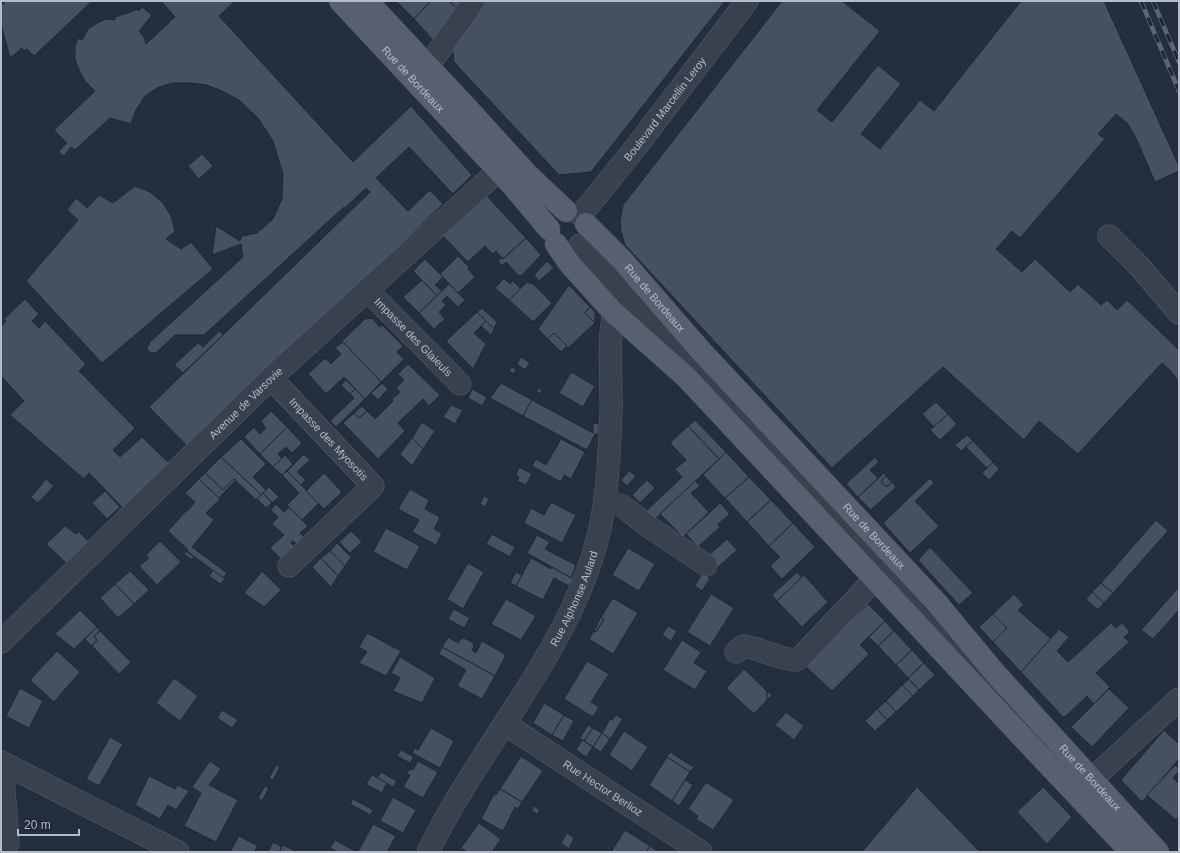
<svg xmlns="http://www.w3.org/2000/svg" width="1180" height="853" font-family="Helvetica,sans-serif">
<style>
.building{fill:#455162;stroke:#1f2835}
.lines{fill:none;stroke-linecap:round;stroke-linejoin:round}
.minor-casing{stroke:#565f6c;stroke-width:23}
.major-casing{stroke:#414a57;stroke-width:23}
.minor{stroke:#38414e;stroke-width:22}
.major{stroke:#56606e;stroke-width:22}
.rail-casing{stroke:#5a6575;stroke-width:4.5}
.rail{stroke:#1d2633;stroke-width:3;stroke-dasharray:9;stroke-linecap:butt}
.labels{text-anchor:middle;dominant-baseline:central;stroke-width:3;stroke-linejoin:round;paint-order:stroke}
.street-label{font-size:11px;fill:#b4bcc9;stroke:#1d2633}
</style>
<rect width="100%" height="100%" fill="#242f3e"/>
<g class="building">
<polygon points="6,1 92,1 34,56 27,49 24,51 22,48 10,58 1,24 1,6"/>
<polygon points="161,1 235,1 219,16 353,162 411,106 472,175 453,194 409,147 376,178 408,211 430,190 443,204 190,449 149,407 370,192 366,188 345,208 344,207 204,335 175,335 156,353 152,353 148,351 147,347 150,342 243,257 241,244 212,255 216,226 240,241 242,236 257,233 273,219 282,199 283,174 273,141 258,118 239,100 220,90 206,85 189,83 172,83 157,88 145,96 136,110 131,124 110,118 75,150 71,147 64,156 60,154 59,151 67,143 54,130 95,91 85,81 79,70 75,59 75,46 78,38 82,40 88,29 99,22 107,19 115,20 115,17 134,11 136,9 139,11 142,7 152,15 139,31 144,37 146,44 175,17"/>
<polygon points="396,1 431,1 414,19"/>
<polygon points="431,1 450,1 457,9 438,40 433,40 414,19"/>
<polygon points="450,1 464,1 457,9"/>
<polygon points="482,1 725,1 591,172 559,175 454,62 452,44"/>
<polygon points="782,1 842,1 880,31 817,110 832,122 878,65 901,84 861,134 880,149 920,100 934,111 1021,1 1104,1 1179,166 1179,171 1155,182 1135,136 1127,123 1116,114 1098,134 1105,139 1020,238 1012,231 996,249 1022,272 1035,259 1070,292 1078,284 1101,305 1107,300 1117,310 1127,300 1179,350 1179,382 1171,371 1162,363 1078,454 1039,421 1024,440 943,367 832,468 625,245 621,231 620,222 623,205"/>
<polygon points="202,154 213,166 199,179 188,166"/>
<polygon points="135,186 150,192 163,203 171,216 175,231 166,239 181,249 191,242 213,269 102,363 26,281 78,220 67,210 76,198 87,208 99,195 113,203"/>
<polygon points="485,194 526,238 503,259 496,251 493,254 485,246 468,262 442,235"/>
<polygon points="526,238 541,255 521,276 518,275 506,262 502,266 498,261 502,257 503,259"/>
<polygon points="458,256 469,267 468,269 475,277 458,293 440,274"/>
<polygon points="425,259 443,277 435,285 442,291 437,296 413,271"/>
<polygon points="547,261 554,268 539,281 534,275"/>
<polygon points="504,278 510,284 513,281 521,289 509,300 495,288"/>
<polygon points="422,280 437,296 419,313 403,297"/>
<polygon points="527,282 530,284 532,283 552,303 533,322 509,300"/>
<polygon points="449,284 465,300 458,307 447,296 442,301 446,305 439,312 445,319 434,329 419,313"/>
<polygon points="569,285 590,307 585,313 595,323 568,348 554,333 548,339 538,329"/>
<polygon points="25,299 39,314 32,321 39,328 45,321 86,364 79,371 135,428 113,450 120,457 142,437 173,467 127,512 89,473 84,479 10,415 24,401 1,376 1,327 6,321 4,319"/>
<polygon points="590,307 595,312 595,323 585,313"/>
<polygon points="482,308 497,322 494,329 477,312"/>
<polygon points="477,312 486,321 474,333 486,344 473,369 446,341"/>
<polygon points="372,318 380,327 382,325 403,346 397,352 404,359 381,382 342,341 365,319"/>
<polygon points="486,321 494,329 491,335 481,326"/>
<polygon points="219,331 223,335 183,373 174,365 198,343 203,347"/>
<polygon points="554,333 567,346 561,352 548,339"/>
<polygon points="343,342 381,382 365,399 344,377 326,394 308,374 325,358 331,364 341,354 335,348"/>
<polygon points="521,357 530,363 525,370 517,364"/>
<polygon points="408,364 440,395 429,406 423,399 398,423 405,431 378,459 343,423 354,413 359,418 367,411 375,419 393,401 392,399 400,392 396,388 404,380 398,374"/>
<polygon points="512,367 516,369 514,374 509,371"/>
<polygon points="571,372 595,386 583,407 559,393"/>
<polygon points="346,380 355,389 350,394 341,385"/>
<polygon points="382,383 388,389 378,400 371,393"/>
<polygon points="501,383 532,400 523,416 490,398"/>
<polygon points="539,388 542,390 540,394 536,392"/>
<polygon points="355,389 365,399 336,427 330,421 354,398 350,394"/>
<polygon points="472,389 487,397 482,406 468,398"/>
<polygon points="532,400 593,433 593,424 599,423 598,435 595,434 587,450 523,416"/>
<polygon points="936,402 948,414 934,427 922,414"/>
<polygon points="451,405 463,410 455,424 443,417"/>
<polygon points="362,406 367,411 359,418 354,413"/>
<polygon points="271,411 287,427 260,454 244,437 254,427 260,434 266,428 261,421"/>
<polygon points="948,414 957,424 940,440 930,430"/>
<polygon points="695,420 726,452 719,459 688,426"/>
<polygon points="422,422 435,431 423,449 412,438"/>
<polygon points="688,426 719,459 653,521 645,512 682,477 675,469 686,460 670,443"/>
<polygon points="287,427 302,443 292,453 286,447 278,454 282,458 273,467 260,454"/>
<polygon points="967,435 973,441 961,451 955,445"/>
<polygon points="412,438 423,449 412,466 400,454"/>
<polygon points="241,439 266,464 253,477 266,490 261,495 221,457"/>
<polygon points="561,439 585,452 571,479 564,475 561,482 532,466 536,459 546,465"/>
<polygon points="973,441 993,462 987,468 966,447"/>
<polygon points="726,452 749,477 725,498 703,475"/>
<polygon points="304,454 310,460 297,472 306,480 301,485 287,471"/>
<polygon points="285,455 293,464 282,475 273,467"/>
<polygon points="221,457 251,485 261,495 256,500 234,479 223,490 205,473"/>
<polygon points="875,457 879,462 870,470 878,478 858,497 846,484"/>
<polygon points="993,462 999,469 989,480 982,473"/>
<polygon points="519,467 532,474 526,485 517,481 519,477 516,475"/>
<polygon points="287,471 319,503 302,520 287,505 299,493 282,475"/>
<polygon points="629,471 636,476 627,486 621,480"/>
<polygon points="205,473 223,490 234,479 236,480 219,498 199,479"/>
<polygon points="324,473 342,492 324,509 306,491"/>
<polygon points="884,473 887,476 881,481 886,487 892,482 896,487 871,510 858,497"/>
<polygon points="886,476 892,482 886,487 881,481"/>
<polygon points="749,477 771,500 747,522 725,498"/>
<polygon points="930,478 934,483 915,501 939,526 910,553 883,523"/>
<polygon points="46,479 54,486 38,503 31,497"/>
<polygon points="199,479 220,499 206,513 214,520 192,547 227,573 223,578 187,551 188,550 168,531 186,511 187,511 195,502 185,493"/>
<polygon points="647,480 655,488 640,503 632,495"/>
<polygon points="695,481 700,486 691,493 709,512 683,537 660,514"/>
<polygon points="269,487 279,497 272,503 263,493"/>
<polygon points="410,489 429,500 425,509 440,517 434,529 442,533 436,545 412,532 419,520 398,509"/>
<polygon points="105,491 120,507 107,519 92,503"/>
<polygon points="263,493 272,503 266,508 257,499"/>
<polygon points="484,496 489,499 485,507 480,504"/>
<polygon points="771,500 793,523 769,546 747,522"/>
<polygon points="551,502 576,515 562,543 524,523 531,508 544,515"/>
<polygon points="720,503 730,514 718,524 720,527 698,547 686,534"/>
<polygon points="276,504 284,512 289,507 308,526 300,533 303,536 303,538 297,544 292,541 291,543 298,549 284,562 270,548 284,535 272,524 278,517 271,510"/>
<polygon points="1156,520 1168,531 1113,593 1101,583"/>
<polygon points="793,523 815,547 782,579 770,566 780,557 769,546"/>
<polygon points="65,526 76,534 79,532 89,542 67,564 46,544"/>
<polygon points="386,528 420,546 407,570 373,552"/>
<polygon points="351,531 362,542 350,553 339,542"/>
<polygon points="492,534 515,547 510,557 486,544"/>
<polygon points="537,535 550,542 545,549 576,565 571,578 527,553"/>
<polygon points="727,539 737,550 718,567 709,555"/>
<polygon points="160,541 181,562 157,585 139,566 149,558 146,555"/>
<polygon points="337,543 351,557 345,566 330,551"/>
<polygon points="930,547 973,593 959,605 918,560"/>
<polygon points="628,548 655,564 639,591 612,575"/>
<polygon points="186,551 194,557 192,560 184,554"/>
<polygon points="330,551 345,566 338,576 321,558"/>
<polygon points="321,558 338,576 331,587 312,567"/>
<polygon points="531,558 551,569 552,567 573,579 569,586 554,578 543,600 516,586"/>
<polygon points="468,563 484,572 463,609 447,599"/>
<polygon points="213,570 225,579 220,584 209,576"/>
<polygon points="130,571 149,590 134,604 115,584"/>
<polygon points="262,571 281,590 264,607 244,593"/>
<polygon points="516,572 522,575 516,586 510,583"/>
<polygon points="797,572 802,578 777,601 772,595"/>
<polygon points="702,573 710,578 702,591 695,586"/>
<polygon points="804,575 828,602 802,627 777,601"/>
<polygon points="1101,583 1113,593 1104,603 1092,592"/>
<polygon points="115,584 134,604 118,618 100,598"/>
<polygon points="1179,587 1179,610 1153,639 1141,630"/>
<polygon points="1092,592 1104,603 1098,610 1086,599"/>
<polygon points="711,594 734,608 710,646 687,632"/>
<polygon points="1014,594 1024,605 1018,610 1051,639 1021,672 993,642 1007,628 993,614"/>
<polygon points="613,598 638,613 613,654 589,639 594,631 596,632 604,619 601,617"/>
<polygon points="506,599 536,616 521,640 491,624"/>
<polygon points="868,604 885,621 860,645 869,654 832,691 804,665"/>
<polygon points="454,609 470,618 464,628 448,619"/>
<polygon points="80,610 97,627 74,649 55,634"/>
<polygon points="993,614 1007,628 993,642 979,627"/>
<polygon points="601,617 604,619 596,632 594,631"/>
<polygon points="885,621 894,631 878,646 869,637"/>
<polygon points="1111,623 1116,628 1122,623 1130,632 1124,637 1129,642 1096,673 1110,687 1094,704 1087,696 1066,716 1063,717 1021,672 1059,629 1069,637 1057,651 1068,662"/>
<polygon points="668,626 677,631 671,641 662,635"/>
<polygon points="97,627 100,631 94,636 97,640 92,646 85,639"/>
<polygon points="100,631 131,662 119,674 92,646 97,640 94,636"/>
<polygon points="894,631 912,650 896,665 878,646"/>
<polygon points="367,633 401,651 386,676 359,663 367,652 359,647"/>
<polygon points="448,637 458,643 461,639 464,638 473,643 474,647 472,650 476,653 482,641 506,655 495,676 442,647"/>
<polygon points="682,640 701,652 694,663 707,671 695,690 663,670"/>
<polygon points="442,647 495,676 482,699 457,686 466,670 439,654"/>
<polygon points="912,650 924,663 908,678 896,665"/>
<polygon points="57,651 80,672 54,702 30,680"/>
<polygon points="400,657 435,678 422,703 393,691 400,678 391,673"/>
<polygon points="587,661 609,674 591,702 599,707 593,717 564,699"/>
<polygon points="924,663 935,675 919,690 908,678"/>
<polygon points="744,669 767,691 767,700 754,714 726,688"/>
<polygon points="174,678 198,696 180,721 156,703"/>
<polygon points="909,679 919,690 913,696 902,685"/>
<polygon points="902,685 913,696 896,712 886,701"/>
<polygon points="20,688 43,701 29,728 6,716"/>
<polygon points="1109,689 1129,708 1092,747 1071,727"/>
<polygon points="767,691 772,695 767,700"/>
<polygon points="886,701 896,712 887,720 877,709"/>
<polygon points="544,703 564,715 552,735 533,723"/>
<polygon points="877,709 887,720 875,731 865,721"/>
<polygon points="222,710 238,720 232,728 217,718"/>
<polygon points="786,712 804,726 794,740 775,725"/>
<polygon points="564,715 574,721 563,741 552,735"/>
<polygon points="616,715 623,719 610,739 602,733 610,719 612,720"/>
<polygon points="588,725 593,728 584,741 580,738"/>
<polygon points="431,728 454,741 440,768 412,753 415,748 418,750"/>
<polygon points="593,728 602,733 593,747 584,741"/>
<polygon points="1164,730 1179,744 1179,759 1142,802 1121,780"/>
<polygon points="624,731 648,747 632,771 609,755"/>
<polygon points="602,733 610,739 601,752 593,747"/>
<polygon points="110,737 123,744 99,786 86,779"/>
<polygon points="582,740 593,747 586,757 576,750"/>
<polygon points="401,750 414,757 410,763 397,756"/>
<polygon points="670,752 694,767 690,772 667,757"/>
<polygon points="521,756 543,771 522,802 500,789"/>
<polygon points="667,757 690,772 672,801 649,785"/>
<polygon points="210,761 221,769 209,785 238,800 216,842 184,826 201,793 192,787"/>
<polygon points="418,761 438,772 423,798 403,787 410,775 407,773 410,769 413,770"/>
<polygon points="276,765 280,767 273,780 269,778"/>
<polygon points="1175,765 1179,768 1179,771 1173,778 1179,784 1179,816 1176,820 1147,795"/>
<polygon points="381,772 397,781 393,787 377,778"/>
<polygon points="372,775 387,783 382,793 366,784"/>
<polygon points="149,776 175,789 178,785 189,791 176,810 168,805 160,819 135,805"/>
<polygon points="685,780 693,785 679,806 672,801"/>
<polygon points="706,782 734,800 713,830 696,819 698,816 688,809"/>
<polygon points="265,786 269,788 262,801 258,798"/>
<polygon points="917,787 980,852 862,852"/>
<polygon points="1043,787 1072,817 1047,844 1017,812"/>
<polygon points="500,789 522,802 518,809 515,807 503,831 481,819 494,794 496,795"/>
<polygon points="393,797 416,810 403,833 380,821"/>
<polygon points="353,799 373,810 370,815 350,804"/>
<polygon points="534,806 540,810 537,814 531,810"/>
<polygon points="479,823 501,839 492,852 467,852 461,848"/>
<polygon points="373,824 396,836 387,852 358,852"/>
<polygon points="625,830 650,846 646,852 611,852"/>
<polygon points="567,833 574,838 569,849 561,843"/>
<polygon points="239,836 258,846 254,852 230,852"/>
<polygon points="335,840 357,852 338,852 330,848"/>
<polygon points="273,842 282,847 279,852 268,852"/>
<polygon points="283,845 297,852 279,852"/>
<polygon points="650,846 659,852 646,852"/>
</g>
<g class="lines">
<defs>
<g id="minor">
<polyline points="428,66 474,1"/>
<path id="s1" d="M581 215 636 147 747 1"/>
<polyline points="1109,236 1140,267 1179,313"/>
<polyline points="580,245 602,270 694,363 876,559 986,681 1083,785"/>
<path id="s2" d="M367 290 460 384"/>
<path id="s3" d="M271 378 373 486 289 566"/>
<polyline points="605,501 620,505 629,511 649,527 706,565"/>
<path id="s4" d="M1 642 271 378 498 171"/>
<path d="M736 652 743 646C761 648 777 659 796 660L802 656 875 579"/>
<path id="s5" d="M505 724 701 852"/>
<polyline points="1,762 178,852"/>
<polyline points="2,762 8,843 4,852"/>
<polyline points="1091,780 1179,699"/>
<path id="s6" d="M428 852C478 748 565 657 596 544 606 509 608 473 610 436 610 423 612 410 611 397 611 369 608 340 614 313"/>
</g>
<g id="major">
<path id="s7" d="M340 1 512 185 549 229"/>
<polyline points="367,1 468,109 526,173 566,211"/>
<path id="s8" d="M586 224 622 260 701 351 936 602 995 673 1158 852"/>
<polyline points="556,244 569,263 614,313 686,377 1042,758 1131,852"/>
</g>
</defs>
<use href="#minor" class="minor-casing"/>
<use href="#major" class="major-casing"/>
<use href="#minor" class="minor"/>
<use href="#major" class="major"/>
<defs>
<g id="rail">
<polyline points="1141,1 1179,91"/>
<polyline points="1153,1 1179,62"/>
</g>
</defs>
<use href="#rail" class="rail-casing"/>
<use href="#rail" class="rail"/>
</g>
<g class="labels">
<g class="street-label">
<text stroke="none"><textPath href="#s7" startOffset="107">Rue de Bordeaux</textPath></text>
<text stroke="none"><textPath href="#s1" startOffset="135">Boulevard Marcellin Leroy</textPath></text>
<text stroke="none"><textPath href="#s8" startOffset="101">Rue de Bordeaux</textPath></text>
<text stroke="none"><textPath href="#s2" startOffset="66">Impasse des Glaieuls</textPath></text>
<text stroke="none"><textPath href="#s4" startOffset="342">Avenue de Varsovie</textPath></text>
<text stroke="none"><textPath href="#s3" startOffset="84">Impasse des Myosotis</textPath></text>
<text stroke="none"><textPath href="#s8" startOffset="425">Rue de Bordeaux</textPath></text>
<text stroke="none"><textPath href="#s6" startOffset="293">Rue Alphonse Aulard</textPath></text>
<text stroke="none"><textPath href="#s8" startOffset="749">Rue de Bordeaux</textPath></text>
<text stroke="none"><textPath href="#s5" startOffset="117">Rue Hector Berlioz</textPath></text>
</g>
</g>
<rect width="1180" height="853" fill="none" stroke="#b4bcc9" stroke-width="4"/>
<path d="M18 829v6h61v-6" fill="none" stroke="#b4bcc9" stroke-width="2"/>
<text x="24" y="829" font-size="12" fill="#b4bcc9" stroke="#1d2633" stroke-width="3" paint-order="stroke">20 m</text>
</svg>
